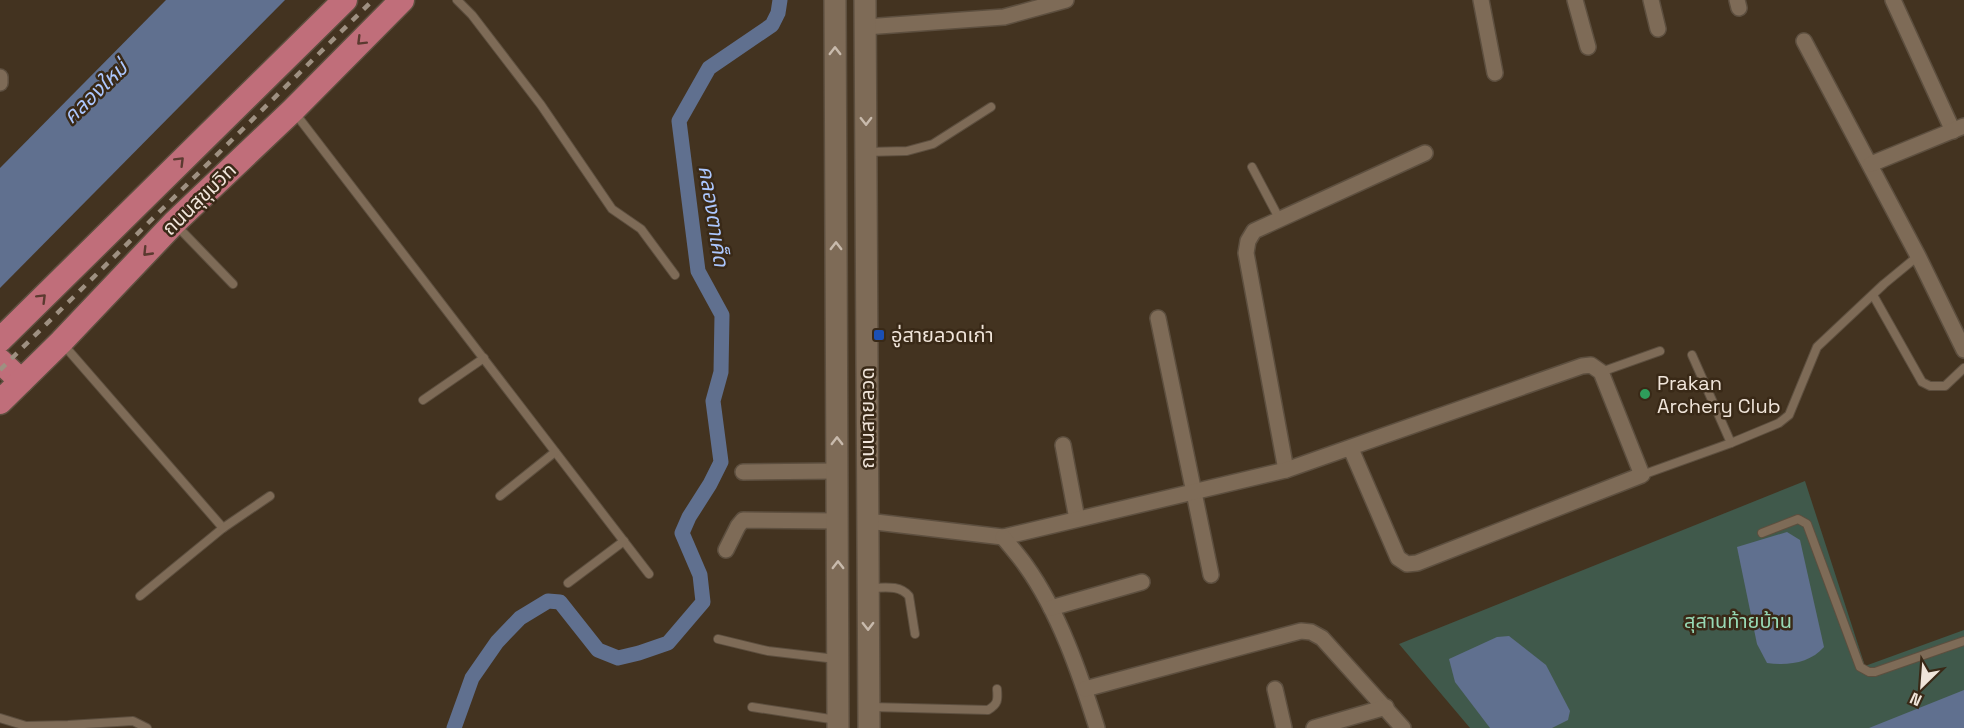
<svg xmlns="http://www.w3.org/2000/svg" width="1964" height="728" font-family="'Space Grotesk','Noto Sans Thai',sans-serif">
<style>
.green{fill:#40594b}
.water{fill:#60708f}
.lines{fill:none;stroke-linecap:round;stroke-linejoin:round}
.canal{stroke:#60708f;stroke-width:15}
.service-casing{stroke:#5d4f3f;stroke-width:10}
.minor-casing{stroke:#5d4f3f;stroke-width:18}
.secondary-casing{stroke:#5d4f3f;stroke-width:24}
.trunk-casing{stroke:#5d4f3f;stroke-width:27}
.service{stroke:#7e6b57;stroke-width:8}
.minor{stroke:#7e6b57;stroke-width:15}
.secondary{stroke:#7e6b57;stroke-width:21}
.trunk{stroke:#c06e7a;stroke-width:24}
.rail{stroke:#9e9081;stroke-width:4.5;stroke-dasharray:8 8;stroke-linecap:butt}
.oneway{stroke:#5b3a30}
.oneway2{stroke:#c8baac}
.transit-dot{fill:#1a4fb4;stroke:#392917;stroke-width:2}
.leisure-dot{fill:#2e9e5b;stroke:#392917;stroke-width:2}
.labels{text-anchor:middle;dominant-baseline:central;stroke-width:5;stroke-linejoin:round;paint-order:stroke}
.street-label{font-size:20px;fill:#f0e5da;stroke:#392917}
.poi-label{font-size:20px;fill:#f0e5da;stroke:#392917;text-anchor:start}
.park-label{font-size:20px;fill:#98dab6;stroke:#392917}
.water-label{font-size:21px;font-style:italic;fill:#acc7fe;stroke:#392917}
</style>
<rect width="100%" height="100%" fill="#433320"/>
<polygon class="green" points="1805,481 1865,666 1964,630 1964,728 1470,728 1399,644"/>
<g class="water">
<polygon points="166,0 285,0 0,288 0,168"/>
<path d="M1787 532 1800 540 1824 647C1810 663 1788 666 1767 663L1757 644 1737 547Z"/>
<polygon points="1509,636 1546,665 1570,711 1568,720 1552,728 1490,728 1455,682 1449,659 1497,637"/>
<polygon points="1964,690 1964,728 1869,728"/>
</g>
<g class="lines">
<polyline class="canal" points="454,728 472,678 497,642 520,618 548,601 560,602 598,650 618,658 639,653 668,643 703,602 700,575 682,533 689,517 710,484 721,462 713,401 721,372 722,315 698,271 679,121 709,68 772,25 778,13 780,0"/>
<defs>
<g id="service">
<polyline points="457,0 472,15 541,105 612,209 641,229 675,275"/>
<polyline points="295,113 649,574"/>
<polyline points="866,152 907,151 933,144 991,107"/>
<polyline points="1252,167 1280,220"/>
<polyline points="176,225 233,284"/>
<polyline points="1873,295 1922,382 1930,386 1945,386 1964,368"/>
<polyline points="62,343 223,528 140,596"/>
<polyline points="1692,355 1731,443"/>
<polyline points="1601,372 1660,351"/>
<polyline points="423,400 484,358"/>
<polyline points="1642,475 1731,443 1779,423 1789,415 1817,347 1884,284 1918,256"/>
<polyline points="500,496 555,452"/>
<polyline points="223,528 270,496"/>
<polyline points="1762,533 1798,519 1807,524 1860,667 1869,672 1875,672 1964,641"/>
<polyline points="568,583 624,541"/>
<path d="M868 588C883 588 899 584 909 596L915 634"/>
<polyline points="718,639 768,651 836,659"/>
<polyline points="752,707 837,720"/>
<path d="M871 707 988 710C998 704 998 700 997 689"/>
<polyline points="0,718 26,726 68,725 133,721 147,728"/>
</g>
<g id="minor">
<polyline points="1481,0 1495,73"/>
<polyline points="1575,0 1588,47"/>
<polyline points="1651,0 1658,29"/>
<polyline points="1737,0 1739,8"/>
<polyline points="1893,0 1953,131"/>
<polyline points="865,27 1004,17 1066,0"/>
<polyline points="1804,41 1918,256 1964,350"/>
<polyline points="0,77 0,83"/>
<polyline points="1871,164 1964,126"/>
<polyline points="1158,318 1211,575"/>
<polyline points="1063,445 1077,519"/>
<polyline points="1286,470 1246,253 1248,241 1254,231 1425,153"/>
<polyline points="743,472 837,471"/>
<polyline points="867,521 1003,537 1286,470 1582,366 1591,365 1601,372 1642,475 1417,563 1407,564 1398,558 1351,449"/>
<path d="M1003 537C1010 546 1019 556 1026 566 1059 612 1080 674 1097 728"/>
<polyline points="726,550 738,526 743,520 837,521"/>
<polyline points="1051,608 1142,582"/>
<polyline points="1085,689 1301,631 1311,632 1322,638 1403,728"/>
<polyline points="1275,689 1284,728"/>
<polyline points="1314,728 1386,707"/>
</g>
<g id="secondary">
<polyline points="835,0 838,728"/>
<polyline points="865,0 869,728"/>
</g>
<g id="trunk">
<polyline points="0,340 345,0"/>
<polyline points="0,361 21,381"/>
<polyline points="0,402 61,342 174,223 293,110 402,0"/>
</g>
</defs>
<use href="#service" class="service-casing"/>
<use href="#minor" class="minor-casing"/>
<use href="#secondary" class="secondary-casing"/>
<use href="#trunk" class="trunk-casing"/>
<use href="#service" class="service"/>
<use href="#minor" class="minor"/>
<use href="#secondary" class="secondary"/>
<use href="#trunk" class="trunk"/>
<polyline class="rail" points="0,370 373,0"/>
</g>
<defs><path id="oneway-chevron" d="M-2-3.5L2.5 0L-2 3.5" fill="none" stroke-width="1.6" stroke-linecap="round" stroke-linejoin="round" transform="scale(1.5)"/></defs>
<g class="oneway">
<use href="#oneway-chevron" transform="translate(361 41) rotate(135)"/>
<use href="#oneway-chevron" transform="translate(180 161) rotate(-45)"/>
<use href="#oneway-chevron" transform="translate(147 252) rotate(134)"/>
<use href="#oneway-chevron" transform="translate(42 298) rotate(-45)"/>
</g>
<g class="oneway2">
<use href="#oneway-chevron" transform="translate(835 51) rotate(-90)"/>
<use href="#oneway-chevron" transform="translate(866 121) rotate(89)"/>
<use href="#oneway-chevron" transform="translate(836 246) rotate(-90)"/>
<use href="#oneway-chevron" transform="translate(837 441) rotate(-90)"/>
<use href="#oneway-chevron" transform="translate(838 565) rotate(-90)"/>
<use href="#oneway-chevron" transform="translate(868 626) rotate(89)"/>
</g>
<rect class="transit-dot" x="873" y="329" width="12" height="12" rx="3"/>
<circle class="leisure-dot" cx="1645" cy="394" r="6"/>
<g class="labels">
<g class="street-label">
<text transform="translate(199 199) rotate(-44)">ถนนสุขุมวิท</text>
<text transform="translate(867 418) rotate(-90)">ถนนสายลวด</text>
</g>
<g class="poi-label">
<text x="891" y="335">อู่สายลวดเก่า</text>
<text x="1657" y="383">Prakan<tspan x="1657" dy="23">Archery Club</tspan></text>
</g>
<g class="park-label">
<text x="1738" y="621">สุสานท้ายบ้าน</text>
</g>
<g class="water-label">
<text transform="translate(95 92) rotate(-44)">คลองใหม่</text>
<text transform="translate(714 216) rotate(81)">คลองตาเค็ด</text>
</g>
</g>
<g transform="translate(1922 686) rotate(205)" stroke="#392917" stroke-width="4.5" paint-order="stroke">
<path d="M0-4.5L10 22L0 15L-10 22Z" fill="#f0e5da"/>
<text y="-9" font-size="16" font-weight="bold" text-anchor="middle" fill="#f0e5da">N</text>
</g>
</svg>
